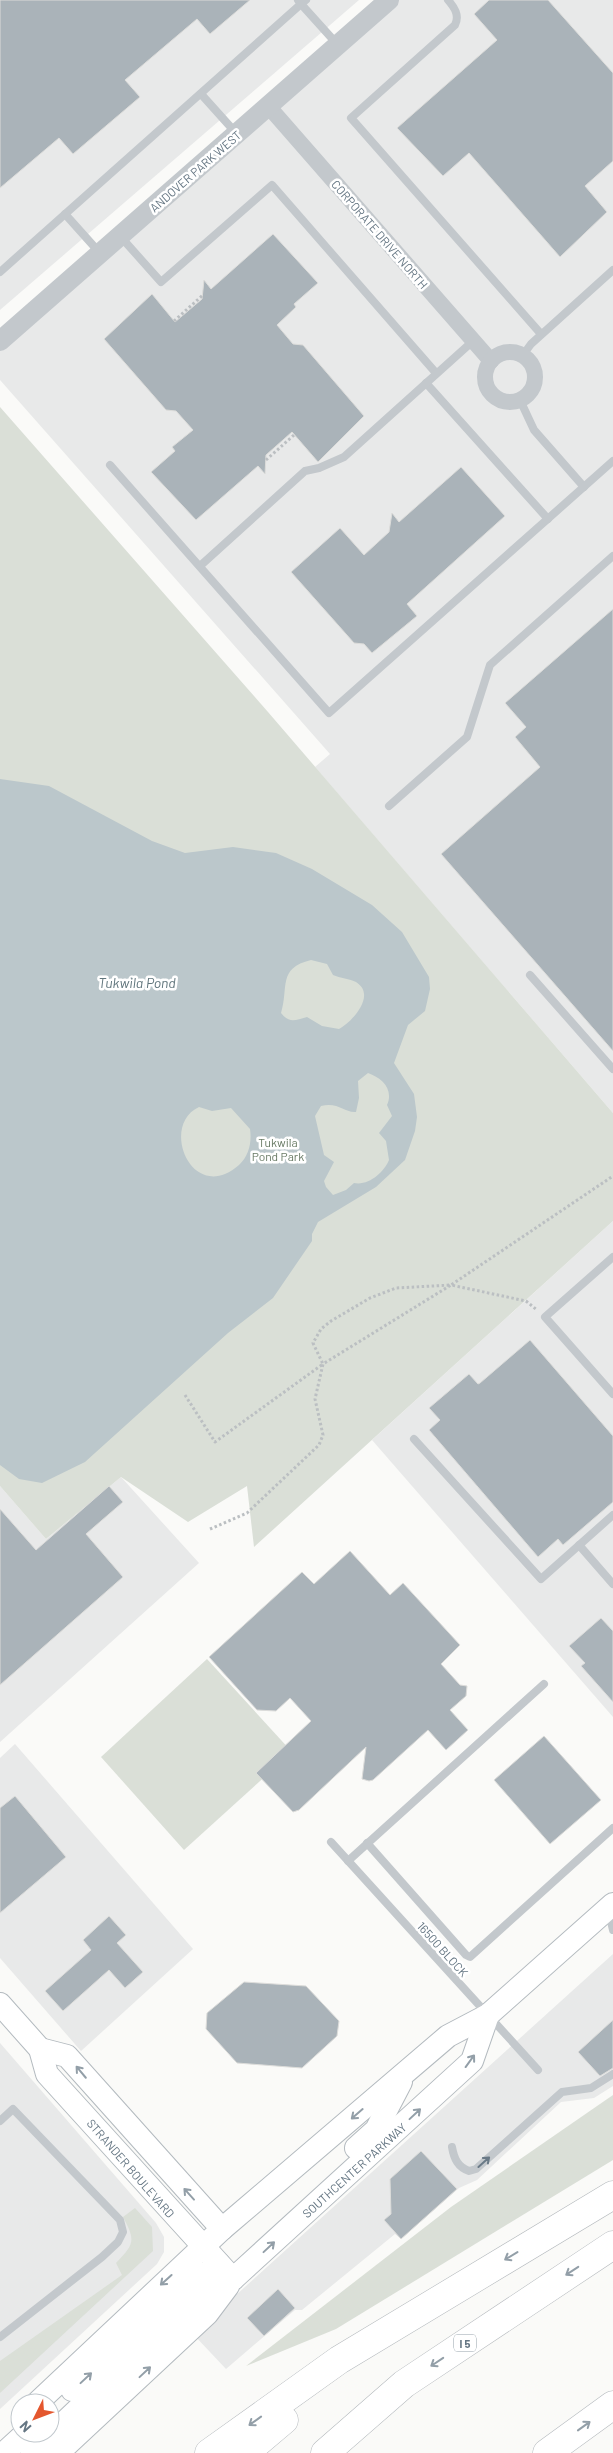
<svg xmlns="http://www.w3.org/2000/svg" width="613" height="2453" font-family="Barlow,sans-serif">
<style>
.built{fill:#e8e9e9}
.green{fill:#dadfd7}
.water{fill:#bbc7cb;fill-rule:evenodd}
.building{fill:#aab3b9;stroke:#dcdcda}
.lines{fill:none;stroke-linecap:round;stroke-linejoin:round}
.secondary-casing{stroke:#b3babf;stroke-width:24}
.motorway-casing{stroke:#b4b9bd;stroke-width:29}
.path{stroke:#bbbfc2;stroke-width:3;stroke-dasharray:2.5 2.5;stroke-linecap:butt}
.service{stroke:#c3c8cc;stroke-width:8}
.minor{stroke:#c3c8cc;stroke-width:16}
.tertiary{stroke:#c3c8cc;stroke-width:20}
.secondary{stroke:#fff;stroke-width:22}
.motorway{stroke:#fff;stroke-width:28}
.oneway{stroke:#939fa8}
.oneway2{stroke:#6a7a87}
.labels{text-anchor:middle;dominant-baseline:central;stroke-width:5;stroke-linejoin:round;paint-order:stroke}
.shield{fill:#fff;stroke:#939fa8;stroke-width:1}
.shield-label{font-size:11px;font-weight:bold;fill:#657683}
.street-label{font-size:12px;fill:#657683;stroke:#fff}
.park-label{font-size:12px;fill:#687a64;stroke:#fff}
.water-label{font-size:14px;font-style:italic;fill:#60757c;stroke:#fff}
</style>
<rect width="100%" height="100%" fill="#fafaf8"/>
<g class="built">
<polygon points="0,0 359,0 0,310"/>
<polygon points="389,0 613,0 613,1113 315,767 330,754 0,380 0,341"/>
<polygon points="613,1221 613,1717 372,1440"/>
<polygon points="121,1477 199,1563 0,1742 0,1486 46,1539"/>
<polygon points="15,1744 193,1949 81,2051 0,1958 0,1758"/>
<polygon points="613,1954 613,2086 594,2098 561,2102 477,2180 459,2188 401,2239 395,2234 302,2310 295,2310 226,2369 193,2334"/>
<polygon points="0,2043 156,2223 164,2237 164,2252 157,2264 0,2409"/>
</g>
<g class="green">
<polygon points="0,407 268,712 613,1113 613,1221 254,1547 247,1486 188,1522 121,1477 46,1539 0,1486"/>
<polygon points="207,1659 292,1752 184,1850 101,1757"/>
<polygon points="613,2095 613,2160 336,2329 246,2366 451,2207"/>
<path d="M135 2208 152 2227 153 2251 0 2393V2361L122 2275 116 2263C134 2244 136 2241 123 2217Z"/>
</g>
<path class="water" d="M0 779 49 786 152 841 185 853 233 847 276 853 312 869 372 905 402 932 429 977 430 989 425 1011 408 1025 394 1063 414 1094 417 1117 415 1131 405 1160 376 1187 318 1222 312 1234V1241L273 1298 228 1333 85 1462 42 1483 19 1479 0 1465ZM311 960 327 964 333 975C340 978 350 979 356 982 377 995 352 1022 339 1029L322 1026 307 1017C295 1020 290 1024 281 1013 289 988 277 968 311 960ZM368 1073C382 1078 394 1089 387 1105L392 1116 379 1133 386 1141 389 1160C384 1172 369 1186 354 1183L346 1190 333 1195 326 1187 324 1181 334 1162 324 1155 315 1116 321 1106C339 1102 344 1113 356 1112L359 1098 358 1081ZM199 1107 212 1111 231 1108 250 1129C252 1142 249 1156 239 1165 192 1206 159 1125 199 1107Z"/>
<g class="building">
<polygon points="0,0 250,0 210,34 197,19 125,80 140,97 73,154 59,138 0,188"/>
<polygon points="489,0 548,0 613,73 613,161 585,186 607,212 560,257 469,153 443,176 397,128 497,40 474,14"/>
<polygon points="273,234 318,283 294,304 296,307 277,325 293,344 303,345 364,416 318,462 292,432 266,455 265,474 258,466 196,520 151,472 175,451 172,447 193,430 176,411 166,410 104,339 152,294 175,322 202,299 204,280 211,289"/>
<polygon points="461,467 505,516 407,604 417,616 372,653 364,644 354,643 291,572 340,528 364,555 389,532 392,513 399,522"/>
<polygon points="613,609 613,1051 441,854 540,767 515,737 526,727 505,703"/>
<polygon points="530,1340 613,1436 613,1502 563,1545 558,1539 538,1557 429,1430 440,1420 429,1408 469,1374 478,1384 480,1383"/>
<polygon points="109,1486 123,1502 86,1534 123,1577 0,1685 0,1509 36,1550"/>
<polygon points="350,1551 390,1595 403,1583 460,1645 441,1664 460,1685 467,1686 466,1696 450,1710 468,1730 446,1750 428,1730 373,1780 369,1781 362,1779 366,1747 299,1810 293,1812 256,1773 311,1721 290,1698 276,1711 257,1710 209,1657 302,1572 314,1584"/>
<polygon points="601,1618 613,1631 613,1702 581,1666 585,1663 569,1646"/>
<polygon points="544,1736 601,1800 550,1844 494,1780"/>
<polygon points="15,1796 66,1857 0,1913 0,1808"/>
<polygon points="109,1916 126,1935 117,1943 143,1972 125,1988 109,1970 63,2011 45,1991 91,1950 83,1940"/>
<polygon points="244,1982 306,1986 339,2021 337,2036 302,2068 237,2063 206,2029 207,2013"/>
<polygon points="613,2020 613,2068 600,2076 578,2052"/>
<polygon points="421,2151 457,2189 401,2239 384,2220 391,2214 390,2179"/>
<polygon points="278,2289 295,2308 264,2336 247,2318"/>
</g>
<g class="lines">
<defs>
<g id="secondary">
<polyline points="0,2004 40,2049 47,2074 233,2279"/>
<polyline points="40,2049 67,2056 222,2229"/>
<polyline points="356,2148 376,2130 401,2082"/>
<polyline points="192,2301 233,2279 472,2061 488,2015"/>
<polyline points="72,2390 178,2293 219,2264"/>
<polyline points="37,2403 222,2229 448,2036 488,2015 613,1904"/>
<polyline points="4,2453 26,2433"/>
<polyline points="32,2453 192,2301 201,2290"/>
<polyline points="58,2453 207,2314 228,2286"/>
</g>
<g id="motorway">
<polyline points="209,2453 339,2360 613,2195"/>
<polyline points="245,2453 284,2420"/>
<polyline points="325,2453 404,2384 613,2245"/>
<polyline points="547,2453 613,2405"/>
</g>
</defs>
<use href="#secondary" class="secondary-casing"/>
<use href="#motorway" class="motorway-casing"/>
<g class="path">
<polyline points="174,321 203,295"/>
<polyline points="266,460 294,435"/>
<polyline points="185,1395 215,1442 323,1364 313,1343 321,1329 331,1321 370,1298 396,1288 451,1285 613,1176"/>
<polyline points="210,1529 247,1513 319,1445 323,1435 315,1399 323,1364 451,1285 526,1301 537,1310"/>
</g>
<g class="service">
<polyline points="306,0 301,4 337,44"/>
<path d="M448 0C454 7 460 15 455 25L351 118 541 334"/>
<polyline points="201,94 236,133"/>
<polyline points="65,214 99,252"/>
<polyline points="120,236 161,282 272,185 436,373"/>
<polyline points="0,272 301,4 298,0"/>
<polyline points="523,355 531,344 613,270"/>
<polyline points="426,383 548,519"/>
<polyline points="520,400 534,430 584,487"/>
<polyline points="110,465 329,713 613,461"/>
<polyline points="200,566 305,471 319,468 344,457 473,341"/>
<polyline points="389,806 467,737 490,665 613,556"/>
<polyline points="530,975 613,1069"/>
<polyline points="613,1257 545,1317 613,1394"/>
<polyline points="414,1439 541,1579 613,1515"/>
<polyline points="579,1545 613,1584"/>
<polyline points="331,1842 538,2070"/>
<polyline points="367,1843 466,1955 470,1957 613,1828"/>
<polyline points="348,1861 544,1684"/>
<polyline points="609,1913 613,1930"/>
<polyline points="0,2121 13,2109 120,2220 123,2232 118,2242 102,2257 0,2337"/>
<path d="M452 2147C454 2159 458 2167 469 2171L476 2169 562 2092 591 2088 613 2074"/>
</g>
<g class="minor">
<polyline points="269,107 491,361"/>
<circle cx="510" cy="377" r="25"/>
</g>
<polyline class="tertiary" points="0,341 389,0"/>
<use href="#secondary" class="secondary"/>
<use href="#motorway" class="motorway"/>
</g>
<defs><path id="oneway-shaft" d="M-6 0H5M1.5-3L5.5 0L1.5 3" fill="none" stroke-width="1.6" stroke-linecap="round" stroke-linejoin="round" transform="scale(1.25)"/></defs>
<g class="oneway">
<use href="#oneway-shaft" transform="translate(470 2061) rotate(-54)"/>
<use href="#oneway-shaft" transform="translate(81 2072) rotate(-130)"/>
<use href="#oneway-shaft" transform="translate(357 2114) rotate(139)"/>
<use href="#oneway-shaft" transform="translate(415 2114) rotate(-43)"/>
<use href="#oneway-shaft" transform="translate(189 2194) rotate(-132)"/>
<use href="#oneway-shaft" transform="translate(269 2247) rotate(-43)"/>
<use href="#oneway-shaft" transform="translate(511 2256) rotate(149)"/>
<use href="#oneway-shaft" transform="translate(572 2271) rotate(147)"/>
<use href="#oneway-shaft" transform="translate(166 2280) rotate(138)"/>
<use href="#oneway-shaft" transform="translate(437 2362) rotate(146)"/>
<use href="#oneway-shaft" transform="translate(145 2372) rotate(-43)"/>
<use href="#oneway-shaft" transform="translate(86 2378) rotate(-43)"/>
<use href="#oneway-shaft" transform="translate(255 2421) rotate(144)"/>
<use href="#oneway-shaft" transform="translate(584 2426) rotate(-36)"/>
</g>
<use class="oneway2" href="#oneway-shaft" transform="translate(484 2162) rotate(-42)"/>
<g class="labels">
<rect class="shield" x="454" y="2334.5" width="22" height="17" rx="4"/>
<g class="shield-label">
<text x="465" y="2343">I 5</text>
</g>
<g class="street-label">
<text transform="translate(195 171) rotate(-41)">ANDOVER PARK WEST</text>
<text transform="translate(380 234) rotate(49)">CORPORATE DRIVE NORTH</text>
<text transform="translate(443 1949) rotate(48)">16500 BLOCK</text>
<text transform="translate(131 2168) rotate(49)">STRANDER BOULEVARD</text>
<text transform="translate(354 2170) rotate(-42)">SOUTHCENTER PARKWAY</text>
</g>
<g class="park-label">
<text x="278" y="1142">Tukwila<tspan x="278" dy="14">Pond Park</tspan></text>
</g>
<g class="water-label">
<text x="137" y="982">Tukwila Pond</text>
</g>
</g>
<g transform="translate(35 2418) rotate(228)"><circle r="24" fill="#ffffff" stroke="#c1c8cd"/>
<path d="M0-4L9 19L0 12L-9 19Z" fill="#e4572e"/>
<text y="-8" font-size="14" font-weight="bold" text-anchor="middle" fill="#657683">N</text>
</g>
</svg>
